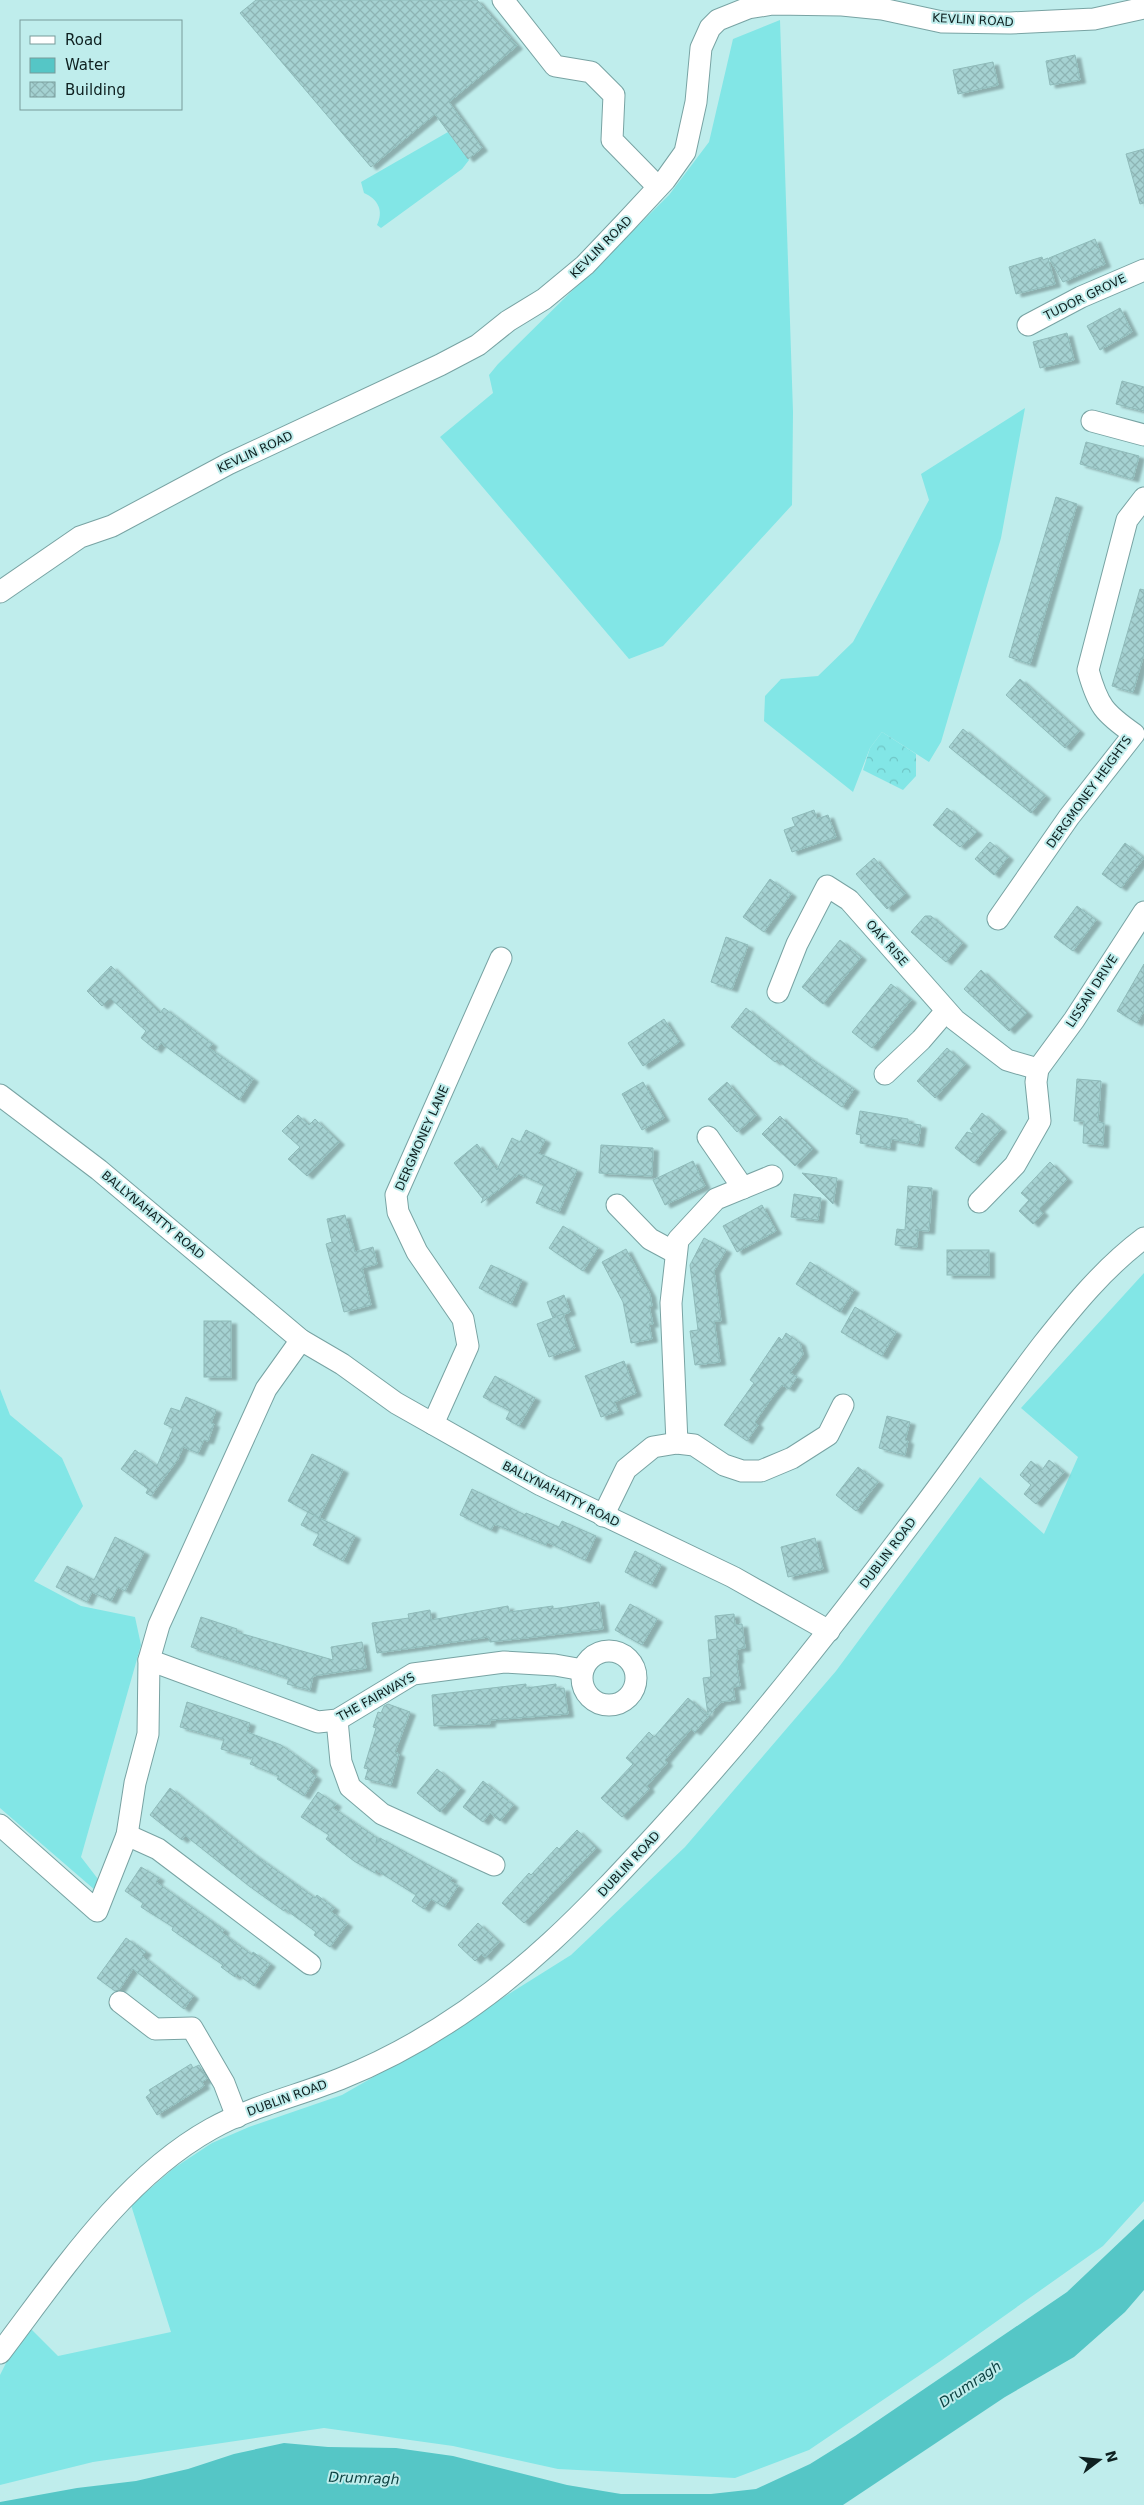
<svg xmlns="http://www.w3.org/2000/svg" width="1144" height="2505" font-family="'DejaVu Sans',sans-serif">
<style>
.grass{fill:#82e6e6}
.park{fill:url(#park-crowns)}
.water{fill:#55c6c6}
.building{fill:url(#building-cross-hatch);stroke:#8fbbba;filter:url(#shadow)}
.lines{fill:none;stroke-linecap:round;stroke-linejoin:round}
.minor-casing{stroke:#78a3a3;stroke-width:23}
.minor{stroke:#fff;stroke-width:21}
.labels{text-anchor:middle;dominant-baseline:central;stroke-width:4;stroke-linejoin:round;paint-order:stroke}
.street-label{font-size:12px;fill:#0e2020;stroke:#bfedec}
.water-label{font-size:14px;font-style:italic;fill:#0c4141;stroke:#bfedec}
</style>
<defs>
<pattern id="park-crowns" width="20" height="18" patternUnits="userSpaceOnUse" patternTransform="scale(1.25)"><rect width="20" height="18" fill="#82e6e6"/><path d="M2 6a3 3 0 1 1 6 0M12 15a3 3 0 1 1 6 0" fill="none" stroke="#6fc5c5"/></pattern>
<pattern id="building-cross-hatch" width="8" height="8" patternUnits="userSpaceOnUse" patternTransform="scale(1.25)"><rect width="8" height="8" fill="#a5d2d2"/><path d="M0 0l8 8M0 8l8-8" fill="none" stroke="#8db4b4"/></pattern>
<filter id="shadow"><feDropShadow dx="5.5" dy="3" stdDeviation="1" flood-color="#0004"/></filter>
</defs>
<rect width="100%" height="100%" fill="#bfedec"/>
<g class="grass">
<polygon points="780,20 793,412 792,505 663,646 629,659 440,437 493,393 489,375 498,364 669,195 709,142 733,39"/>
<path d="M448 132 469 160 462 169 381 228 377 225C384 211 378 199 364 193L361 182Z"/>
<polygon points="1025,408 1001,538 941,742 929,762 882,732 870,748 853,792 764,721 765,696 781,679 818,676 853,642 929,500 921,474"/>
<polygon points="1144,1273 1144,2201 1103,2246 942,2360 809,2450 735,2478 558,2469 453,2446 324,2428 93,2462 0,2485 0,2375 9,2357 31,2329 58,2356 171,2332 131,2205 174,2168 212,2143 249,2127 342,2095 410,2056 571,1955 685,1847 836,1671 980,1477 1044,1534 1078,1457 1021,1408"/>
<polygon points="0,1389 10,1415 62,1458 83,1506 34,1581 81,1606 135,1617 141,1645 81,1857 101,1883 95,1890 0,1808"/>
</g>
<polygon class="park" points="882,732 916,754 916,776 903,790 863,770 870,748"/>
<polygon class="water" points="1144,2219 1144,2290 1125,2312 1074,2357 1005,2397 843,2505 0,2505 0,2502 77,2488 136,2481 188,2469 234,2454 284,2443 328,2447 396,2448 453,2456 567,2485 621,2494 711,2494 756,2489 810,2464 855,2436 1067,2292"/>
<g class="building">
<polygon points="256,0 477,0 517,46 449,102 482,148 468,159 435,114 371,167 240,13"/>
<polygon points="1075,55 1080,80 1050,85 1046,61"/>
<polygon points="993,62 998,85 958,94 953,70"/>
<polygon points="1144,149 1144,203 1140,204 1126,154"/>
<polygon points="1095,239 1105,264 1063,282 1049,258"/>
<polygon points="1042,257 1043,260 1048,258 1055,284 1016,294 1009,267"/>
<polygon points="1120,308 1132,332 1100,350 1087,326"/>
<polygon points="1067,333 1074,360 1040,368 1033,342"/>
<polygon points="1122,381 1144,387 1144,411 1116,404"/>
<polygon points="1086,442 1139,456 1133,479 1080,464"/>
<polygon points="1056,497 1077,504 1030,664 1009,657"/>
<polygon points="1140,589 1144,590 1144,654 1133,692 1112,686"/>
<polygon points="1020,679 1079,731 1065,748 1006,695"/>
<polygon points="963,729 1045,796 1031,813 949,747"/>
<polygon points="947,808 977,832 960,847 933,825"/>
<polygon points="814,810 817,819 828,815 836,837 792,852 784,830 795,826 792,818"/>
<polygon points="990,842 1008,857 994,875 975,859"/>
<polygon points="1125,843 1144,858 1121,888 1102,874"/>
<polygon points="874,858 905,894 887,909 856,874"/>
<polygon points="770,879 791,894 764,932 743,917"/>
<polygon points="1077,906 1096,920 1073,951 1054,937"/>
<polygon points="925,916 931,916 962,943 946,962 911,932"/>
<polygon points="726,937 748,945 732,989 711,982"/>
<polygon points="840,940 861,957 823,1004 802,987"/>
<polygon points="1144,964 1144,1011 1137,1023 1117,1011"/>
<polygon points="111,966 160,1013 164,1008 212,1044 209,1048 253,1079 239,1100 161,1043 156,1050 141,1038 146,1031 110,998 102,1006 87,991"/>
<polygon points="981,970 1027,1013 1009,1031 964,989"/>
<polygon points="891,984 911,1000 872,1048 852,1032"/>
<polygon points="746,1008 808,1057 854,1089 842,1107 777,1060 775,1062 731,1027"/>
<polygon points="664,1019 679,1042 643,1066 628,1043"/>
<polygon points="947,1048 965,1064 935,1098 917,1081"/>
<polygon points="1077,1079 1101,1081 1098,1122 1104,1123 1103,1145 1083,1143 1084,1121 1074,1121"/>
<polygon points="643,1082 664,1118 642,1130 622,1094"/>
<polygon points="727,1082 756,1116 737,1132 708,1099"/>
<polygon points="860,1111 908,1119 908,1123 921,1125 918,1144 891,1139 890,1148 860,1143 861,1135 856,1134"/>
<polygon points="982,1113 1001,1129 974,1163 955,1148 967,1132 974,1134 970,1129"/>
<polygon points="298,1115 309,1125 315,1119 339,1142 307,1176 288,1159 300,1147 282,1131"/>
<polygon points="780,1116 813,1149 795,1166 762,1134"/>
<polygon points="526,1130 545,1140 538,1153 577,1170 559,1212 536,1203 544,1185 519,1174 481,1203 483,1199 454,1163 477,1144 497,1170 512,1138 520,1142"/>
<polygon points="601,1145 653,1148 652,1176 599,1173"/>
<polygon points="693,1161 705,1186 665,1205 653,1180"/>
<polygon points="1050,1162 1067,1179 1039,1209 1021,1193"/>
<polygon points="802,1173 837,1178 833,1204"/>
<polygon points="908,1186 932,1188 929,1231 915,1230 918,1230 917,1247 895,1245 897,1229 905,1230"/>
<polygon points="794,1194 821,1198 818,1220 791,1217"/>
<polygon points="1029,1200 1043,1213 1033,1224 1019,1211"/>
<polygon points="762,1205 776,1231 737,1252 723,1226"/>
<polygon points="345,1215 355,1252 373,1247 377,1264 362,1268 371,1305 344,1312 326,1244 332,1242 327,1219"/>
<polygon points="563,1226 598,1248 583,1271 549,1248"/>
<polygon points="704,1238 726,1250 714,1271 721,1321 714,1321 720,1362 695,1365 690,1331 698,1330 690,1265"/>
<polygon points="626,1249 650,1294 652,1306 649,1306 653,1324 649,1324 652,1339 631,1343 623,1302 602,1262"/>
<rect x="947" y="1250" width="42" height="25"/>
<polygon points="810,1262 854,1290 840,1312 796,1284"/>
<polygon points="491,1265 522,1280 511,1304 479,1288"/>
<polygon points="564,1295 570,1312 553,1318 547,1302"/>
<polygon points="855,1307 896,1332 882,1356 841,1332"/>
<polygon points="563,1314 575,1348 549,1357 537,1324"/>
<rect x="204" y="1321" width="27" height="56"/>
<polygon points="786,1333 800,1343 803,1354 790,1373 797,1377 789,1389 782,1385 773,1396 755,1422 758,1425 747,1441 724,1425 754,1383 750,1380 779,1337 782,1340"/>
<polygon points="624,1361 636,1393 614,1402 618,1411 601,1417 585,1376"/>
<polygon points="495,1376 535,1398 519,1426 506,1419 510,1411 483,1397"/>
<polygon points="186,1397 216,1410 211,1423 214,1424 208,1441 204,1440 198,1453 183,1447 178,1459 151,1496 146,1493 148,1489 121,1469 135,1450 157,1466 173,1428 164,1424 171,1408 180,1411"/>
<polygon points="887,1416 910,1422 905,1440 908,1441 905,1455 879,1448"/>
<polygon points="312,1454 343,1470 319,1518 288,1501"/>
<polygon points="1049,1460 1064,1472 1036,1504 1024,1494 1031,1485 1020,1475 1031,1461 1042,1470"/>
<polygon points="858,1467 878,1482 856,1511 836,1495"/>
<polygon points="472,1489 525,1515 526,1513 559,1527 562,1521 596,1536 585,1560 547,1542 546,1545 494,1524 491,1530 460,1515"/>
<polygon points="308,1512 355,1536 343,1561 313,1545 319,1534 301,1525"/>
<polygon points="115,1537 144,1552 125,1591 118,1587 111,1601 92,1592 87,1602 56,1587 67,1566 94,1580"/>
<polygon points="815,1538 823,1569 788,1577 781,1547"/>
<polygon points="635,1551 661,1565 651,1585 625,1572"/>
<polygon points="599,1602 603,1629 490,1642 489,1637 377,1653 372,1623 409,1618 408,1614 430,1610 431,1620 508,1606 509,1612 553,1606 553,1609"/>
<polygon points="630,1604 657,1619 642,1645 615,1630"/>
<polygon points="734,1614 735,1625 742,1624 745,1648 737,1649 738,1660 736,1660 740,1686 733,1687 735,1700 721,1702 695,1732 691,1729 665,1760 667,1763 647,1786 649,1789 622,1817 601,1798 633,1764 626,1758 649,1732 654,1737 688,1698 708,1715 703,1678 711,1677 708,1640 717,1639 715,1616"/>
<polygon points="201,1617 237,1629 236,1632 333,1660 331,1647 362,1642 366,1668 313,1676 310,1690 287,1684 289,1678 191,1647"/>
<polygon points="526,1684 526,1688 556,1684 556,1689 564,1688 568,1714 490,1720 490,1724 434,1726 432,1695"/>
<polygon points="187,1702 250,1723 247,1732 281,1745 313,1768 310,1772 316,1777 304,1796 277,1779 279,1776 250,1764 253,1758 221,1749 224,1739 180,1727"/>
<polygon points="388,1704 410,1712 395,1752 399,1754 391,1785 365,1779 368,1769 364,1768 376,1728 373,1727 378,1712 381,1713 384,1706"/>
<polygon points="437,1769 460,1788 440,1812 417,1793"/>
<polygon points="483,1781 513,1805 500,1821 490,1813 483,1822 463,1807"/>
<polygon points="170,1788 252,1853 315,1898 317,1895 334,1908 331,1912 347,1924 330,1947 314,1935 316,1932 285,1909 284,1911 249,1886 186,1836 182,1840 150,1815"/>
<polygon points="318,1792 336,1804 333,1808 377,1838 376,1843 380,1838 452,1878 450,1881 458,1886 444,1907 431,1899 424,1909 412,1901 416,1895 376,1870 375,1873 354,1861 326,1839 329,1835 301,1817"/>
<polygon points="577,1830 596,1848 524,1923 502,1903 529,1873 531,1875 557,1847 559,1849"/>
<polygon points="141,1867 159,1878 156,1882 224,1930 222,1933 252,1955 253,1952 270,1964 254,1986 237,1974 235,1977 221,1967 223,1965 172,1930 173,1927 141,1907 143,1903 125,1891"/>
<polygon points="478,1923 499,1942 485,1958 482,1954 475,1961 458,1945"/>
<polygon points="126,1938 146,1952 142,1956 193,1996 184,2009 133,1969 119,1990 115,1991 97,1978"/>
<polygon points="191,2064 193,2068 199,2065 207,2079 202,2082 204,2086 157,2115 146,2097 151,2093 149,2090"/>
</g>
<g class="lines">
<defs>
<g id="minor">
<polyline points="503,0 555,66 591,72 614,95 612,140 658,187"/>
<polyline points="1028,325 1081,297 1144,270"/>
<polyline points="1092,421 1144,435"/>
<polyline points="0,592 80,537 112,526 228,464 440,365 478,345 508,321 544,299 585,265 625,223 665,180 685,152 696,102 701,48 710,28 718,20 748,8 773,4 842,5 882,9 942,22 1010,23 1094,19 1144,8"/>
<path d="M998 919 1069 817 1134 734C1104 713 1098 706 1088 670L1127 520 1144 498"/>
<polyline points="778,992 797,944 827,886 849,900 955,1020 1007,1060 1038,1069"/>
<polyline points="885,1074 921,1040 946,1011"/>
<polyline points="0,1095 99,1170 301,1340 342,1364 396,1403 541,1485 733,1577 829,1631"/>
<polyline points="708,1137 743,1188"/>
<polyline points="979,1202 1015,1165 1040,1121 1036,1082 1038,1069 1074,1020 1144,912"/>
<polyline points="617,1205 650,1239 676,1253"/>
<polyline points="433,1424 468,1346 463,1319 417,1252 398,1212 396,1195 501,958"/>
<polyline points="677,1443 671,1303 678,1240 716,1199 772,1176"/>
<polyline points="603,1516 626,1469 653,1447 677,1443 694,1445 724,1465 742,1471 761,1471 792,1458 828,1435 843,1405"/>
<circle cx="609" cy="1678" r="27"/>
<polyline points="149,1660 318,1722 337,1720 413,1674 504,1662 555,1665 583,1670"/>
<polyline points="337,1720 341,1762 350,1787 382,1814 494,1865"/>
<polyline points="0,1825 97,1911 127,1835 135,1783 148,1734 149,1660 159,1625 266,1389 301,1340"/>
<polyline points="127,1835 158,1849 310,1964"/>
<polyline points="120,2002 155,2029 192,2028 224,2083 237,2117"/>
<path d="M0 2353C60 2274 123 2178 211 2129 252 2106 297 2096 340 2079 420 2047 488 2000 551 1942 589 1907 624 1869 659 1831 755 1727 842 1615 927 1502 966 1450 1003 1396 1043 1344 1074 1305 1104 1268 1144 1238"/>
</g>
</defs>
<use href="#minor" class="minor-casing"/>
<use href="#minor" class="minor"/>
</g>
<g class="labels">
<g class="street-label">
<text transform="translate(973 20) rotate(3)">KEVLIN ROAD</text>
<text transform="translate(601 247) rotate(-45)">KEVLIN ROAD</text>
<text transform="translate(1085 297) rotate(-26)">TUDOR GROVE</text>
<text transform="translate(255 452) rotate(-25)">KEVLIN ROAD</text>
<text transform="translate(1089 792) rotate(-54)">DERGMONEY HEIGHTS</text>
<text transform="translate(887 943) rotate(49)">OAK RISE</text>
<text transform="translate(1092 991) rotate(-57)">LISSAN DRIVE</text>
<text transform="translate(422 1138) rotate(-66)">DERGMONEY LANE</text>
<text transform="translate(153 1215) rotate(40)">BALLYNAHATTY ROAD</text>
<text transform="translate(561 1494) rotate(27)">BALLYNAHATTY ROAD</text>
<text transform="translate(888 1553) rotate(-53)">DUBLIN ROAD</text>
<text transform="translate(376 1697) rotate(-29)">THE FAIRWAYS</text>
<text transform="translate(629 1864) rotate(-47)">DUBLIN ROAD</text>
<text transform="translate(287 2098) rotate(-20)">DUBLIN ROAD</text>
</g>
<g class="water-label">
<text transform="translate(970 2384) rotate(-34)">Drumragh</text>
<text transform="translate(364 2478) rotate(2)">Drumragh</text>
</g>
</g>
<rect x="20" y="20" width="162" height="90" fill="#bfedec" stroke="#789b9a"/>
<rect x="30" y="36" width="25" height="8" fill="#ffffff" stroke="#789b9a"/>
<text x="65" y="45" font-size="15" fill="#0e2020">Road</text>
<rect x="30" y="58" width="25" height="15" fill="#55c6c6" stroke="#789b9a"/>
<text x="65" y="70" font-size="15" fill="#0e2020">Water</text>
<rect x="30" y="82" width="25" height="15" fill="url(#building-cross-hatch)" stroke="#789b9a"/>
<text x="65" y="95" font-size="15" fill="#0e2020">Building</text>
<g transform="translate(1099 2460) rotate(74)" stroke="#bfedec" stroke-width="4" paint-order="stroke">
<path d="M0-4L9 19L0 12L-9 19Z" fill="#0e2020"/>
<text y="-8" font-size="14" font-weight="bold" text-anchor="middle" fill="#0e2020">N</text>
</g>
</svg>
